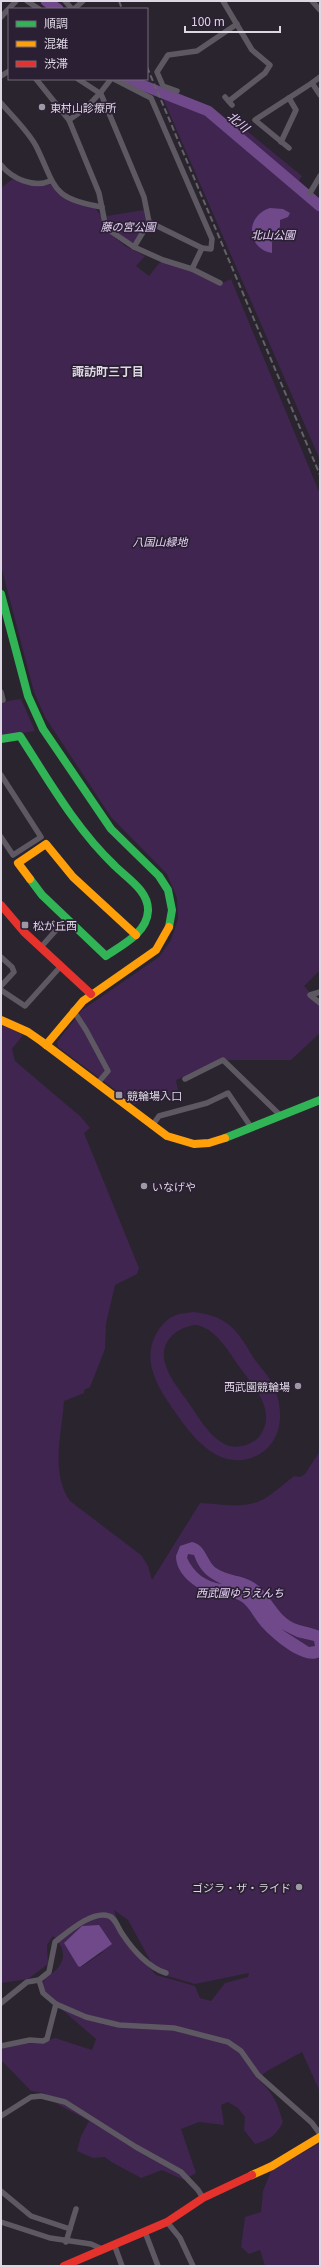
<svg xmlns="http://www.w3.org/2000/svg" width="321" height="2267" font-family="Georgia,'Noto Sans JP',serif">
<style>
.green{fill:#3f2550;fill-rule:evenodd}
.water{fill:#70498a;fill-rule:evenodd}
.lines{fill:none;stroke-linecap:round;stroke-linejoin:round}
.river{stroke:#70498a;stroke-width:11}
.street{stroke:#5e5862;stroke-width:5.5}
.fast{stroke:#30b455;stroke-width:8}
.slow{stroke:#ff9f0a;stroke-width:8}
.jam{stroke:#e5322d;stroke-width:8}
.rail{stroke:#656069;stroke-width:2;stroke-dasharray:6 3;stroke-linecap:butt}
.poi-dot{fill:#9e98a4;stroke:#2b2033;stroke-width:1.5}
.labels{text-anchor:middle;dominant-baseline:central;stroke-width:3.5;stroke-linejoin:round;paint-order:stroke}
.poi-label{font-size:11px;fill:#ddd6e3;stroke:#2b2033;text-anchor:start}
.park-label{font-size:11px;font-style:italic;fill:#e8d2f9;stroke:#2b2033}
.water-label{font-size:12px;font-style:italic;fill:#e7d1f8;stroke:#2b2033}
.neighbourhood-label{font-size:12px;font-weight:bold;fill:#ddd6e3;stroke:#2b2033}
</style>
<rect width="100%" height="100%" fill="#2a242f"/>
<g class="green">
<polygon points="162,96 207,114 236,122 302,176 293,189 320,213 320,460"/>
<path d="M14 178C26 185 37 188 50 184 64 197 75 205 95 208L103 218 105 229 125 246 145 256 136 266 149 276 160 262 192 271 220 284 231 279 320 494V970L304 986 320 1003V1033L291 1060H218L176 1080 179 1094 134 1104 58 1047 57 1042 82 1010 159 957 171 940 178 919 177 898 167 874 111 817 45 717 34 692 1 566V188Z"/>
<polygon points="144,210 146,222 134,242 130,243 108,227 107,216"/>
<polygon points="21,699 35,731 1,736 1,702"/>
<path d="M1 1024 23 1035 12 1049 15 1061 81 1117 90 1128 84 1133 139 1268 137 1274 115 1285 106 1324 105 1349 90 1387 84 1390V1393L64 1401C62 1433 50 1472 70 1501L141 1555 148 1566 152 1580 200 1503C220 1504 249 1510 267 1497 276 1491 285 1483 294 1476L300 1477 305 1474 320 1451V2092L302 2052 267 2071 258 2079C273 2093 277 2101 283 2122 277 2135 269 2140 255 2144L244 2130 245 2117 238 2108 228 2102 221 2105 224 2125 199 2122 181 2129 196 2173 184 2180 162 2170 141 2178C130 2171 114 2165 105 2157L93 2158 77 2151 81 2136 89 2121 59 2105 44 2093 31 2091 1 2060V2049C19 2042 38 2045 55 2038L92 2050 96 2039 45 1995 42 1985 45 1978C64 1967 70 1953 53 1936L47 1945 48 1964 28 1979 1 1983ZM114 1910 128 1920 157 1973 195 1984 249 1973 248 1977 225 1983 211 2001 200 1998 195 1986 156 1975 123 1936ZM64 1943 103 1952 81 1967Z"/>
<path d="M193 1312C203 1313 217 1316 225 1322 238 1330 245 1344 253 1357 260 1367 273 1380 276 1392 285 1418 280 1448 251 1458 216 1469 192 1436 175 1412 159 1389 141 1362 156 1334 160 1327 167 1318 176 1315 181 1313 188 1313 193 1312ZM197 1325C218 1330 229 1353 241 1369 254 1387 276 1410 261 1434 257 1441 249 1445 241 1446 234 1448 227 1446 221 1442 207 1433 198 1416 188 1402 180 1390 169 1378 165 1363 159 1342 177 1326 197 1325Z"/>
<polygon points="320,2143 320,2266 265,2266 260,2250 249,2254 241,2247 245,2217 261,2212 263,2191 271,2171"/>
</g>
<g class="water">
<path d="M270 208 283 209 290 213 288 217 280 220V227L276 232 277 238 272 242V253C246 248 245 216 270 208Z"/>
<path d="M192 1542C206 1545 206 1560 216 1568 227 1576 242 1575 253 1582 268 1591 273 1607 286 1618 297 1627 309 1626 320 1631V1657C303 1666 272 1638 261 1626 254 1618 250 1608 242 1602 233 1596 222 1596 212 1594 196 1589 176 1575 176 1556L180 1546ZM188 1554 194 1555C199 1570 208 1578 222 1584 206 1582 194 1573 187 1558ZM281 1629 297 1637 314 1641 315 1646 309 1647Z"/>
<polygon points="99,1925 112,1944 80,1967 78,1966 64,1943 82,1926"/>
</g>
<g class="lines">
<g class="river">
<polyline points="46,1 58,9"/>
<polyline points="127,79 208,111 320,206"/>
</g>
<g class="street">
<polyline points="27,1 39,9"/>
<polyline points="65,1 72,9"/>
<polyline points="223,1 252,50 270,65 265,73 229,101"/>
<polyline points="312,1 320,10"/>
<polyline points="74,9 83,1"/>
<polyline points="1,17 16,1"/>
<polyline points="1,76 9,71"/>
<polyline points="320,77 312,83 320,95"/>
<polyline points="36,79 69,120 99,193 106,228 134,247 149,222 144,197 101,94 78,79"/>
<polyline points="114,79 151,98 212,239 211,249 202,248 149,222"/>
<polyline points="177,91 163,86 157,72 168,55 197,51 237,24"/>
<polyline points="225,97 232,105"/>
<path d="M1 103C12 116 28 131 36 146 56 186 50 199 102 207"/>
<path d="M69 120C87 109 99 96 111 79"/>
<polyline points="281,142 296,110 289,98"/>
<polyline points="289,148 255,120 312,83"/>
<path d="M1 165C12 179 34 188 50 181"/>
<polyline points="310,193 320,176"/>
<polyline points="134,247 163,260 192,269 220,283"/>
<polyline points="192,269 202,248"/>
<polyline points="1,692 3,700 1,700"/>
<polyline points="1,775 41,837 13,855 1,837"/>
<polyline points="41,947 66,919"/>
<polyline points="1,957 12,967 14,972 1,986"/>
<polyline points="1,990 25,1006 61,966"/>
<polyline points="320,992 310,995 320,1003"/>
<polyline points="73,1010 86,1030 108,1071 97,1084"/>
<polyline points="185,1079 223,1060 280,1115"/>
<polyline points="152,1126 159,1116 207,1103 228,1093 251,1127"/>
<polyline points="39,1980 43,1993 56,2004 86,2017 119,2025 174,2028 228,2042 241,2051 258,2075 312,2123 320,2134"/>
<path d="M1 2003 27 1982 39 1980 49 1972 55 1942C67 1933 92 1910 109 1916 116 1918 118 1929 123 1935 133 1950 149 1968 166 1973"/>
<polyline points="1,2046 30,2040 43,2041 47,2039 56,2004"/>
<polyline points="1,2116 31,2097 41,2096 65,2102 136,2147 181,2172 198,2190 203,2198"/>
<polyline points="1,2191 31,2216 70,2229"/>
<polyline points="1,2222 50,2238 91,2244 102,2249"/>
<polyline points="167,2222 180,2238 193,2266"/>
<polyline points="145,2232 158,2266"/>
<polyline points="66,2242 76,2209"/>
<polyline points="114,2244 122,2266"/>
</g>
<g class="fast">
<polyline points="1,594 28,696 43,729 111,829 159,876 168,890 172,910 169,927"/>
<path d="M1 739 20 736C49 781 76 829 115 866 127 878 149 891 148 911 147 933 122 945 106 956L42 895 30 879"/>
<polyline points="225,1138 320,1100"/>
</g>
<g class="slow">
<polyline points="30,879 18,863 46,844 73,877 136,935"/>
<polyline points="1,1020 28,1032 41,1041 167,1136 194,1144 209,1143 225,1138"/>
<polyline points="46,1045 83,1001 156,950 169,927"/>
<polyline points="252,2175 272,2166 320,2137"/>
</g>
<g class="jam">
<polyline points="1,905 24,932 91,994"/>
<polyline points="64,2266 167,2222 203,2198 252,2175"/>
</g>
<g class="rail">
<polyline points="119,1 122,9"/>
<polyline points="147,67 320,475"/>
</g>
</g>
<g class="poi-dot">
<circle cx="42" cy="107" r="4"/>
<rect x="21" y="921" width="8" height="8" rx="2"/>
<rect x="115" y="1091" width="8" height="8" rx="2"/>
<circle cx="144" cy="1186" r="4"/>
<circle cx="298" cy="1386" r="4"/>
<circle cx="299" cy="1887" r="4"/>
</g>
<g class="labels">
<g class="poi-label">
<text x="50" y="107">東村山診療所</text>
<text x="33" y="925">松が丘西</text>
<text x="127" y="1095">競輪場入口</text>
<text x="152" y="1186">いなげや</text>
<text x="290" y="1386" text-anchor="end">西武園競輪場</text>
<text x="291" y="1887" text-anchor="end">ゴジラ・ザ・ライド</text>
</g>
<g class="park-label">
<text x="128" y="226">藤の宮公園</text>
<text x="273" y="234">北山公園</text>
<text x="160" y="541">八国山緑地</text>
<text x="240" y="1592">西武園ゆうえんち</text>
</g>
<g class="water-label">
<text transform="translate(239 121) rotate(40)">北川</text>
</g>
<g class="neighbourhood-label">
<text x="108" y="370">諏訪町三丁目</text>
</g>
</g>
<rect width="321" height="2267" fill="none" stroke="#ddd6e3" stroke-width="4"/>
<rect x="8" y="8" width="140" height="72" fill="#2b2033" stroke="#726979"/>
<rect x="16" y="21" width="20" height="6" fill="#30b455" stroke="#726979"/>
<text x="44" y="28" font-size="12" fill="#ddd6e3">順調</text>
<rect x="16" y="41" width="20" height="6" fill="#ff9f0a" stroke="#726979"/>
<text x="44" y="48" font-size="12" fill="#ddd6e3">混雑</text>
<rect x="16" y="61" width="20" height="6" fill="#e5322d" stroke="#726979"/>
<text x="44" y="68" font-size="12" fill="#ddd6e3">渋滞</text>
<path d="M185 26v6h95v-6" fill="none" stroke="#ddd6e3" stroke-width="2"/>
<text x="191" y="26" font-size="12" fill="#ddd6e3" stroke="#2b2033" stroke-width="3" paint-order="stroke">100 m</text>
</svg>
